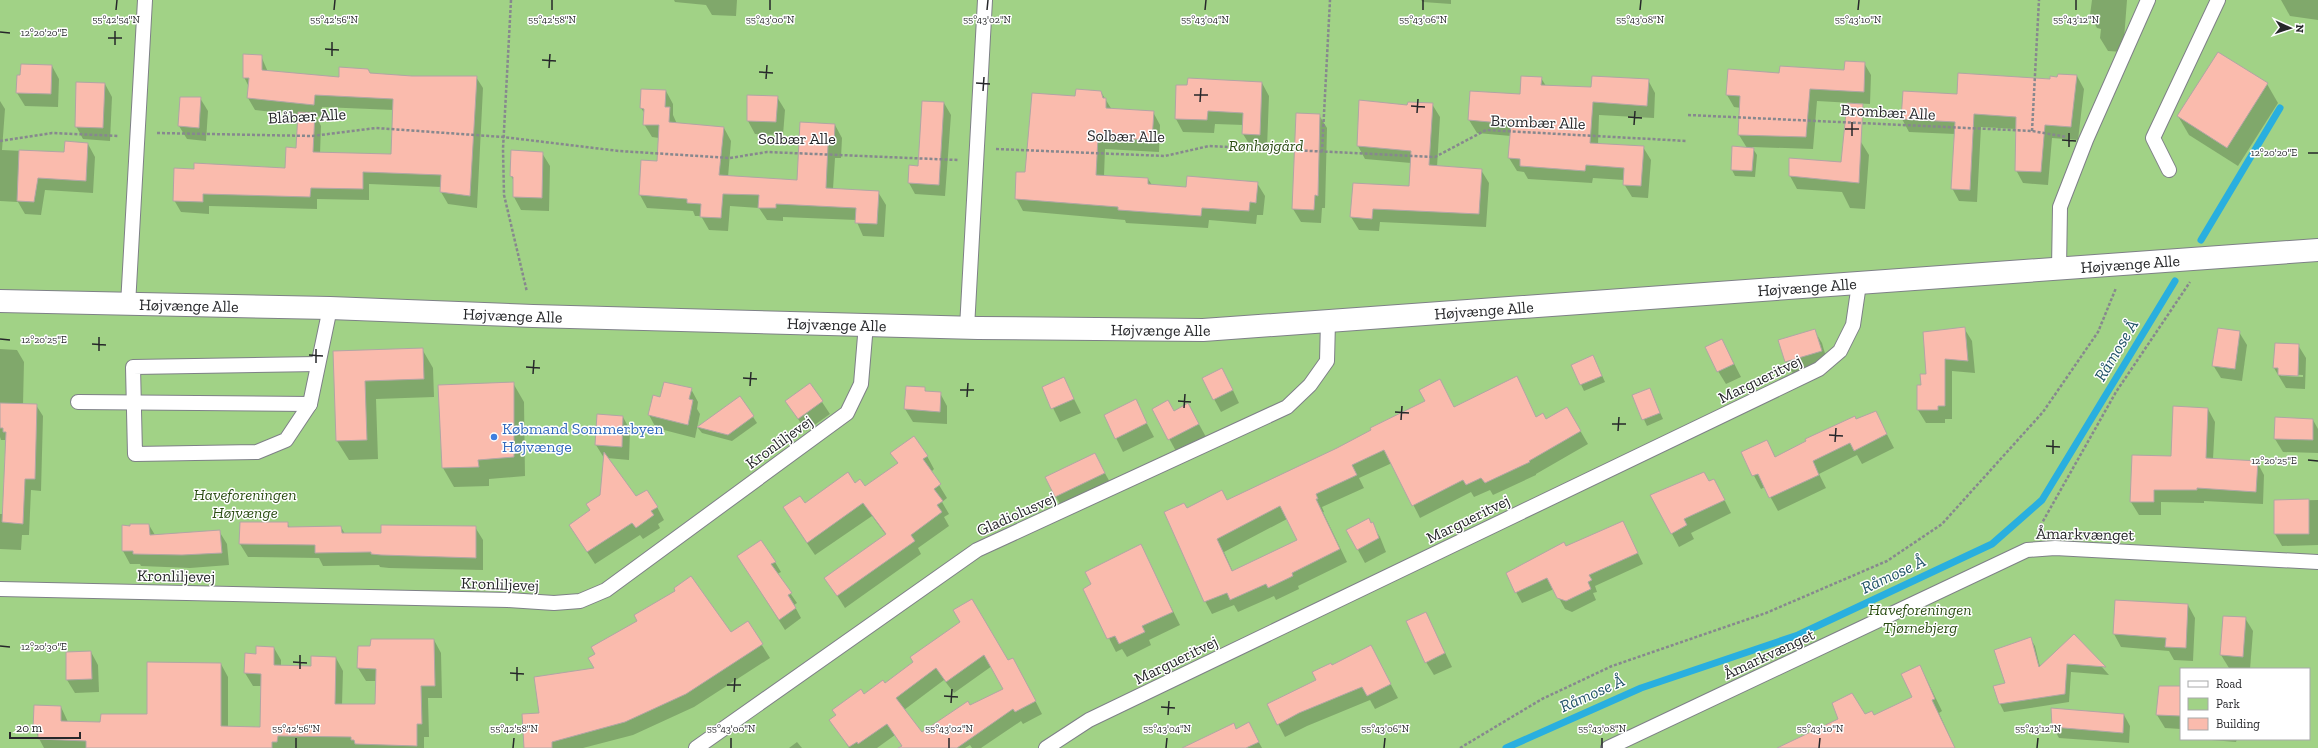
<svg xmlns="http://www.w3.org/2000/svg" width="2318" height="748" font-family="'Zilla Slab',serif">
<style>
.green{fill:#a1d286;fill-rule:evenodd}
.shadow{fill:#0003;fill-rule:evenodd}
.lines{fill:none;stroke-linecap:round;stroke-linejoin:round}
.stream{stroke:#29afdf;stroke-width:7}
.building{fill:#fabbad;stroke:#b0a6a4;fill-rule:evenodd}
.lane-casing{stroke:#7e8087;stroke-width:16}
.street-casing{stroke:#7e8087;stroke-width:24}
.path{stroke:#87888e;stroke-width:2.5;stroke-dasharray:3 2;stroke-linecap:butt}
.lane{stroke:#fff;stroke-width:14}
.street{stroke:#fff;stroke-width:22}
.ticks{fill:none;stroke:#26272a;stroke-width:1.5}
.shop-dot{fill:#3f7fe0;stroke:#fff;stroke-width:1.5}
.labels{text-anchor:middle;dominant-baseline:central;stroke-width:3;stroke-linejoin:round;paint-order:stroke}
.street-label{font-size:16px;fill:#26272a;stroke:#fff}
.park-label{font-size:16px;font-style:italic;fill:#2c4e14;stroke:#fff}
.shop-label{font-size:16px;fill:#366cbe;stroke:#fff;text-anchor:start}
.water-label{font-size:17px;font-style:italic;fill:#205267;stroke:#fff}
.ticks-label{font-size:10px;text-anchor:middle;fill:#26272a;stroke:#fff;stroke-width:3;stroke-linejoin:round;paint-order:stroke}
</style>
<rect width="100%" height="100%" fill="#f2f4fc"/>
<path class="green" d="M0 0H2318V748H0ZM2181 669H2309V739H2181Z"/>
<g class="shadow">
<polygon points="674,0 737,0 736,16 712,15 706,5 675,2"/>
<polygon points="1421,0 1451,0 1451,4 1423,2"/>
<polygon points="2092,0 2127,0 2123,52 2108,51 2100,38 2101,29 2097,28 2090,15"/>
<polygon points="2281,0 2318,0 2318,20 2290,16"/>
<path d="M261 56 268 72 340 78 370 74 412 77H476L483 88 477 208 448 204 441 192V187L369 184V200L317 199V209L209 206V214L181 212 174 200 286 169 297 149 299 115 255 110 248 98 249 87 244 77ZM322 107 394 110 392 155 320 154 321 126 316 116 321 117Z"/>
<polygon points="1864,63 1871,75 1870,104 1817,101 1813,149 1752,147 1757,155 1755,177 1735,176 1732,170 1747,148 1739,135 1741,108 1734,107 1727,95 1780,74 1845,71"/>
<polygon points="52,66 59,79 58,107 25,106 17,93"/>
<polygon points="2077,76 2084,89 2078,140 2052,138 2048,185 2023,183 2016,170 2017,129 1981,127 1977,202 1959,201 1952,188 1955,134 1909,132 1902,119 1958,95"/>
<polygon points="1541,78 1546,86 1592,88 1648,80 1655,93 1654,118 1599,115 1598,144 1643,147 1651,160 1648,198 1632,197 1624,184 1624,180 1593,178 1592,183 1528,179 1524,172 1517,171 1509,158 1511,136 1477,133 1469,120 1521,95"/>
<polygon points="1262,83 1269,96 1267,148 1251,147 1243,134 1244,125 1215,124 1214,133 1183,132 1176,119"/>
<polygon points="105,84 112,97 110,141 83,139 76,126"/>
<polygon points="2267,84 2278,103 2238,166 2189,135 2178,116"/>
<polygon points="666,91 673,104 673,115 677,124 724,128 731,141 728,177 798,181 835,125 842,138 841,158 835,158 833,189 878,192 886,205 884,237 863,236 856,220 783,217 783,221 767,220 759,208 730,206 728,231 709,230 701,216 695,216 693,211 647,208 640,195 658,162 659,138 652,137 644,124 645,114 641,108"/>
<polygon points="1101,92 1112,110 1153,112 1160,125 1159,152 1105,149 1104,176 1148,179 1152,185 1187,188 1257,183 1265,196 1263,215 1257,215 1256,224 1209,220 1208,228 1126,223 1125,220 1023,211 1016,198 1026,173 1076,97"/>
<polygon points="777,97 785,110 783,135 755,134 748,121"/>
<polygon points="200,98 208,111 206,141 187,139 179,126"/>
<polygon points="0,101 5,109 2,150 65,153 88,144 95,157 93,193 45,190 41,215 25,214 18,202 0,201"/>
<polygon points="944,103 951,115 945,196 915,194 909,183 919,167"/>
<polygon points="1432,104 1440,117 1437,167 1481,170 1489,183 1486,227 1380,222 1379,231 1359,230 1351,217 1410,187 1411,163 1365,159 1358,146 1408,106"/>
<polygon points="1319,115 1327,128 1325,208 1322,208 1321,223 1301,222 1293,209"/>
<polygon points="1845,141 1861,142 1869,155 1865,209 1850,208 1842,192 1797,189 1790,176 1843,163"/>
<polygon points="542,153 550,166 549,211 521,210 514,197 514,181 511,176"/>
<polygon points="1964,328 1972,341 1975,373 1952,371 1952,419 1945,419 1945,423 1926,423 1918,410 1922,386 1927,375"/>
<polygon points="1814,330 1822,343 1828,364 1794,375 1786,362 1780,341"/>
<polygon points="2239,332 2247,345 2242,381 2221,378 2213,365"/>
<polygon points="1722,340 1741,377 1726,384 1718,371"/>
<path d="M2276 344 2298 345 2306 358 2305 389 2286 388 2274 368ZM2281 374 2303 375V377L2281 376Z"/>
<polygon points="0,349 17,350 24,362 23,405 36,405 43,416 41,491 31,490 29,535 22,535 21,550 0,549 0,514 4,514 7,440 1,440 0,437"/>
<polygon points="422,349 433,368 434,397 376,399 378,459 349,460 337,441 334,352"/>
<polygon points="1593,356 1605,382 1584,391 1572,365"/>
<path d="M1516 377 1536 417 1546 420 1567 408 1588 444 1536 474V475L1493 495 1490 490 1474 497 1471 492 1420 518 1392 463 1359 478 1364 488 1322 507 1324 512H1323L1347 562 1298 586 1299 589 1276 600 1274 596 1238 612 1234 605 1212 614 1205 601 1187 509 1227 501 1454 408ZM1287 519 1299 541 1233 572 1224 552Z"/>
<polygon points="1064,379 1081,413 1060,422 1043,388"/>
<polygon points="1229,382 1239,403 1221,412 1214,399"/>
<polygon points="513,383 524,402 525,476 489,479 489,486 454,487 443,468"/>
<polygon points="924,388 926,392 940,393 947,406 947,424 913,422 905,409"/>
<polygon points="691,389 698,402 697,409 700,414 695,438 656,428 649,415 654,396 661,398"/>
<polygon points="1649,389 1663,419 1647,426 1633,396"/>
<polygon points="740,397 757,423 732,441 702,433 698,428"/>
<polygon points="786,401 822,402 830,414 806,431"/>
<polygon points="1135,401 1154,437 1123,452 1105,416"/>
<polygon points="1153,409 1195,417 1206,437 1177,453"/>
<polygon points="2208,409 2215,422 2213,459 2257,462 2264,475 2263,504 2204,501 2204,503 2161,502 2161,515 2139,515 2131,502 2172,457"/>
<polygon points="1876,413 1894,448 1862,464 1857,455 1819,474 1826,488 1778,511 1765,487 1761,489 1742,453 1767,441 1776,458"/>
<polygon points="623,417 630,430 629,460 607,458 635,498 657,507 664,520 658,524 660,528 643,539 640,535 595,564 570,526 591,511 601,496 604,458 596,445"/>
<polygon points="2313,420 2318,429 2318,453 2283,452 2275,439"/>
<polygon points="892,453 927,456 934,469 931,472 947,498 942,502 949,514 944,517 949,526 918,548 921,554 845,608 826,578 886,535 872,516 815,555 792,521 805,505 855,484 865,488 898,464"/>
<polygon points="1095,455 1112,486 1063,509 1056,497"/>
<polygon points="1709,482 1721,493 1731,513 1691,533 1694,539 1679,547 1652,496 1666,488 1668,490"/>
<polygon points="2318,500 2318,545 2282,546 2275,534 2275,501"/>
<polygon points="1623,522 1643,564 1595,586 1597,592 1593,593 1596,600 1572,612 1565,609 1554,589 1522,603 1516,592 1566,548"/>
<polygon points="287,523 290,528 341,527 345,534 382,534 475,527 483,540 483,570 389,568 380,567 379,565 323,566 319,558 248,557 240,544"/>
<polygon points="1371,524 1372,524 1380,537 1386,552 1365,563 1358,550"/>
<polygon points="149,525 155,535 219,531 227,544 229,565 190,568 141,566 140,564 130,564 123,551 123,526"/>
<polygon points="1140,545 1180,625 1149,640 1151,645 1127,657 1122,649 1116,652 1084,589 1092,585"/>
<polygon points="775,562 781,572 777,574 797,603 794,605 801,618 785,630 744,566"/>
<polygon points="2116,601 2188,605 2195,618 2193,661 2174,660 2169,651 2121,647 2114,634"/>
<polygon points="1426,613 1452,667 1434,675 1426,662"/>
<polygon points="2224,617 2245,618 2253,631 2250,669 2229,668 2221,655"/>
<path d="M961 622 1020 671 1042 714 1023 724 1021 721 981 748H972L970 745 965 748H904L895 735 877 748H849L831 720 837 716 833 710 885 684 914 662ZM992 666 1004 690 922 734 904 710 944 680 954 693Z"/>
<polygon points="748,623 770,658 694,707 633,735 583,748 525,748 541,714 595,669 731,634"/>
<polygon points="2074,635 2109,675 2071,672 2069,702 2004,712 2000,704 2006,683 2030,638 2035,646 2040,667"/>
<polygon points="434,640 441,653 442,698 428,698 429,737 424,737 424,748 44,748 34,729 61,707 68,722 101,723 148,715 221,664 228,677 228,727 261,728 262,686 253,686 245,673 257,655 274,648 281,660 281,666 312,667 336,658 343,671 342,705 376,705 377,681 366,681 358,668"/>
<polygon points="91,652 98,665 99,692 75,693 67,680 67,653"/>
<polygon points="1378,660 1398,698 1375,709 1370,700 1307,726 1285,737 1268,704 1317,680 1332,667"/>
<polygon points="1920,666 1942,711 1939,713 1955,748 1782,748 1865,716 1874,716 1913,697"/>
<polygon points="2181,688 2181,729 2165,728 2157,715"/>
<polygon points="2124,715 2130,726 2129,743 2059,738 2053,727"/>
<polygon points="1249,724 1262,748 1184,748 1236,730"/>
<polygon points="2199,739 2237,739 2236,742"/>
<polygon points="797,742 802,748 789,748"/>
</g>
<g class="lines">
<g class="stream">
<polyline points="2201,240 2280,108"/>
<polyline points="1506,748 1641,688 1798,635 1992,544 2042,500 2175,281"/>
</g>
</g>
<g class="building">
<polygon points="2218,52 2268,83 2227,148 2177,116"/>
<polygon points="243,54 262,55 262,70 339,77 339,67 368,69 370,73 412,76 477,76 470,196 440,192 441,175 363,172 363,189 311,188 310,197 203,194 203,202 173,201 174,168 194,169 194,163 285,168 286,147 296,148 298,112 315,113 313,152 391,154 393,99 315,95 314,105 247,98 249,78 243,78"/>
<polygon points="1845,61 1865,62 1864,92 1810,89 1806,137 1738,135 1740,96 1726,95 1728,69 1779,73 1780,66 1844,70"/>
<polygon points="21,64 52,65 51,94 16,93 17,75 20,75"/>
<polygon points="1958,73 2050,79 2050,76 2057,77 2058,74 2077,75 2071,127 2045,125 2041,172 2015,171 2016,117 1974,114 1970,190 1951,189 1955,122 1901,119 1903,91 1957,94"/>
<polygon points="1521,76 1542,77 1541,85 1591,87 1592,76 1649,79 1647,106 1593,102 1590,143 1644,146 1641,186 1623,185 1624,168 1586,165 1585,171 1520,166 1520,159 1508,158 1511,124 1468,120 1470,91 1520,94"/>
<polygon points="1188,78 1262,82 1260,135 1242,134 1243,113 1208,111 1207,120 1175,119 1176,85 1187,85"/>
<polygon points="76,82 105,83 103,128 75,127"/>
<polygon points="641,89 666,90 665,107 670,107 669,122 724,127 719,175 797,180 800,122 835,124 834,145 828,145 826,188 879,191 877,224 855,223 856,208 776,204 776,208 758,208 759,195 723,194 721,218 700,217 701,204 687,203 687,199 639,195 641,160 657,161 659,125 643,125 644,109 640,108"/>
<polygon points="1076,89 1101,91 1103,98 1106,98 1106,108 1154,111 1152,140 1098,137 1096,175 1148,178 1148,184 1186,187 1187,176 1258,182 1256,203 1250,202 1249,211 1202,208 1201,216 1118,210 1118,207 1015,199 1016,172 1025,172 1032,93 1075,96"/>
<polygon points="747,95 778,96 776,122 747,121"/>
<polygon points="180,97 201,97 199,128 178,126"/>
<polygon points="1359,100 1407,105 1408,102 1433,103 1429,165 1482,169 1479,214 1373,209 1372,219 1350,217 1353,183 1409,186 1411,151 1357,146"/>
<polygon points="922,101 944,102 939,185 908,183 909,165 918,166"/>
<polygon points="1847,103 1863,104 1859,183 1789,176 1789,158 1841,162"/>
<polygon points="1296,113 1320,114 1318,196 1315,195 1314,210 1292,209"/>
<polygon points="65,141 88,143 86,181 38,178 34,202 17,201 19,150 64,152"/>
<polygon points="1732,146 1754,148 1752,171 1731,170"/>
<polygon points="511,150 543,152 542,198 513,197 513,177 510,176"/>
<polygon points="1965,327 1968,361 1945,359 1945,406 1938,406 1938,410 1917,410 1917,385 1921,385 1920,374 1926,374 1923,332"/>
<polygon points="2218,328 2240,331 2235,369 2212,366"/>
<polygon points="1815,329 1822,351 1785,362 1778,340"/>
<polygon points="1722,339 1734,364 1717,372 1705,347"/>
<polygon points="2275,343 2299,344 2298,376 2278,375 2278,368 2273,368"/>
<polygon points="423,348 424,379 365,381 367,440 336,441 333,351"/>
<polygon points="1593,355 1602,376 1580,385 1571,365"/>
<polygon points="1222,368 1233,390 1213,400 1202,378"/>
<path d="M1517 376 1536 417 1543 413 1546 419 1567 407 1581 431 1529 461 1530 462 1485 483 1481 478 1466 485 1463 480 1412 506 1384 450 1352 465 1357 475 1316 494 1318 499H1316L1340 549 1292 573 1293 576 1268 588 1266 584 1230 600 1227 593 1204 602 1164 512 1184 503 1187 508 1222 490 1227 500 1337 448 1371 430 1370 428 1425 401 1419 390 1440 379 1454 407ZM1280 506 1297 540 1232 571 1217 539Z"/>
<polygon points="1064,377 1074,399 1051,409 1042,387"/>
<polygon points="514,382 514,457 478,460 479,467 442,468 438,385"/>
<polygon points="664,382 692,388 689,399 693,400 688,425 648,415 653,395 660,397"/>
<polygon points="810,383 823,401 798,419 785,401"/>
<polygon points="906,386 925,387 925,391 941,392 940,412 904,409"/>
<polygon points="1650,388 1660,413 1642,420 1632,395"/>
<polygon points="740,396 754,416 728,435 697,427"/>
<polygon points="1136,399 1147,423 1115,439 1104,415"/>
<polygon points="1168,400 1174,411 1188,403 1199,424 1168,440 1152,409"/>
<polygon points="0,403 37,404 35,479 25,479 23,524 2,522 6,432 3,432 3,428 0,428"/>
<polygon points="2173,406 2208,408 2206,458 2258,461 2256,492 2197,488 2197,490 2154,490 2154,502 2130,502 2132,455 2171,456"/>
<polygon points="1876,411 1887,434 1854,451 1850,443 1813,461 1819,475 1769,498 1758,474 1752,476 1741,452 1767,440 1775,457 1806,441 1805,439 1855,416 1856,419"/>
<polygon points="597,414 623,416 622,447 595,445"/>
<polygon points="2275,417 2313,419 2313,440 2274,439"/>
<polygon points="914,436 928,456 923,459 941,484 934,489 943,501 937,505 942,512 911,535 915,541 837,596 824,578 886,534 863,503 807,543 783,507 800,496 805,503 848,472 855,483 860,479 865,486 898,463 890,453"/>
<polygon points="604,452 636,496 647,490 658,507 651,511 654,515 636,528 632,523 587,552 569,525 590,510 586,504 600,495"/>
<polygon points="1095,453 1105,473 1055,497 1045,477"/>
<polygon points="1704,472 1709,481 1714,479 1725,500 1684,519 1687,525 1671,534 1650,495"/>
<polygon points="2309,499 2309,534 2274,534 2274,500"/>
<polygon points="1369,518 1371,523 1373,522 1379,538 1357,550 1346,530"/>
<polygon points="1623,521 1638,553 1589,575 1592,580 1588,582 1591,589 1566,601 1557,598 1547,578 1515,593 1506,573 1564,542 1566,546"/>
<polygon points="240,522 288,522 288,527 341,526 342,533 381,533 381,525 476,526 476,558 381,555 371,554 371,552 315,553 315,545 239,544"/>
<polygon points="130,524 149,524 150,535 220,530 222,553 182,555 133,554 133,551 122,551 122,525 130,526"/>
<polygon points="761,540 776,562 771,564 792,593 788,595 796,608 779,620 737,556"/>
<polygon points="1141,544 1173,612 1142,626 1145,632 1119,644 1115,636 1107,639 1083,589 1091,584 1085,572"/>
<polygon points="691,576 731,632 748,621 763,644 686,694 625,722 552,742 552,748 524,748 522,714 539,713 534,677 594,668 588,658 595,654 591,647 637,621 634,615 675,591 674,588"/>
<path d="M972 599 1008 660 1013 658 1036 701 1015 712 1013 709 957 748H898L902 746 887 724 858 744 857 742 849 747 829 720 836 715 832 710 861 689 864 694 883 680 885 683 913 662 910 657 960 622 953 610ZM984 655 1003 689 970 705 968 701 922 732 896 698 936 668 946 682Z"/>
<polygon points="2115,600 2188,604 2186,648 2165,647 2166,638 2113,634"/>
<polygon points="1426,612 1445,653 1425,663 1406,621"/>
<polygon points="2223,616 2246,617 2243,657 2220,655"/>
<polygon points="2074,634 2106,667 2067,664 2065,694 1999,704 1993,686 2005,683 1994,650 2031,637 2039,667"/>
<polygon points="371,639 434,639 435,684 435,686 421,686 422,724 417,724 417,746 355,744 354,740 351,740 351,737 278,736 277,742 272,742 272,748 86,748 86,741 38,739 38,729 33,729 34,705 61,706 61,721 100,722 101,714 147,714 147,662 221,663 221,726 260,727 261,674 244,673 245,653 256,654 256,646 274,647 274,665 311,666 311,656 336,657 335,704 375,704 376,669 357,668 358,646 370,646"/>
<polygon points="1371,645 1391,684 1367,696 1362,687 1299,713 1277,725 1267,704 1316,680 1312,672 1331,663 1332,665"/>
<polygon points="91,651 92,679 66,680 66,652"/>
<polygon points="1920,665 1935,699 1932,700 1955,748 1777,748 1838,719 1832,703 1852,693 1865,714 1872,711 1874,715 1912,697 1901,674"/>
<polygon points="2159,686 2181,686 2181,716 2156,715"/>
<polygon points="2051,708 2124,714 2123,733 2052,727"/>
<polygon points="1249,722 1259,742 1246,748 1182,748 1234,723 1236,729"/>
</g>
<g class="lines">
<defs>
<g id="lane">
<polyline points="2169,170 2153,138 2218,0"/>
<polyline points="2059,269 2060,207 2086,140 2148,0"/>
<polyline points="128,305 145,0"/>
<polyline points="967,328 985,0"/>
<polyline points="78,402 310,404 330,308"/>
<polyline points="310,404 286,440 257,452 135,454 133,367 318,364"/>
<polyline points="0,589 508,600 554,603 580,601 606,590 847,413 861,384 866,324"/>
<polyline points="696,748 977,550 1287,407 1310,385 1327,361 1328,321"/>
<polyline points="1046,748 1089,720 1819,369 1840,351 1853,325 1859,284"/>
<polyline points="1608,748 2027,550 2055,548 2318,562"/>
</g>
<g id="street">
<path id="s1" d="M0 301 330 308 533 316 978 328 1203 330 2318 250"/>
</g>
</defs>
<use href="#lane" class="lane-casing"/>
<use href="#street" class="street-casing"/>
<g class="path">
<polyline points="511,0 503,149 504,195 527,292"/>
<polyline points="1688,115 2032,131 2067,137"/>
<polyline points="2032,131 2039,0"/>
<polyline points="157,133 312,136 376,128 503,137 619,151 730,158 767,152 958,160"/>
<polyline points="0,141 52,133 119,136"/>
<polyline points="996,149 1165,156 1209,146 1435,157 1486,130 1687,141"/>
<polyline points="1322,152 1330,0"/>
<polyline points="2038,530 2116,392 2190,282"/>
<polyline points="1460,748 1542,699 1612,666 1766,613 1887,561 1942,524 2043,412 2098,332 2116,288"/>
</g>
<use href="#lane" class="lane"/>
<use href="#street" class="street"/>
</g>
<path class="ticks" d="M116 10 117 0M334 10 335 0M552 10V0M770 10V0M987 10 988 0M1205 10 1206 0M1423 10V0M1640 10 1641 0M1858 10 1859 0M2076 10V0M0 32 10 33M108 38H122M115 45V31M325 49 339 50M332 56V42M542 60 556 61M549 68 550 54M759 72 773 73M766 79 767 65M976 83 990 84M983 91 984 77M1194 95H1208M1200 102 1201 88M1411 106 1425 107M1417 113 1418 99M1628 117 1642 118M1634 125 1635 111M1845 129H1859M1852 136V122M2062 140 2076 141M2069 147V133M2308 153H2318M0 339 10 340M92 344 106 345M99 351V337M309 355 323 356M316 363V349M526 367 540 368M533 374 534 360M743 378 757 379M750 386 751 372M960 390H974M967 397 968 383M1178 401 1191 402M1184 408 1185 394M1395 412 1409 413M1401 420 1402 406M1612 424H1626M1618 431 1619 417M1829 435 1843 436M1835 442 1836 428M2046 446 2060 447M2053 454V440M2308 460 2318 461M0 646 10 647M293 662 307 663M300 669V655M510 673 524 674M517 681V667M727 685H741M734 692 735 678M944 696 958 697M951 703 952 689M1161 707 1175 708M1168 715 1169 701M296 748V738M513 748 514 738M731 748V738M949 748V738M1166 748 1167 738M1384 748 1385 738M1602 748V738M1819 748 1820 738M2037 748 2038 738"/>
<circle class="shop-dot" cx="494" cy="437" r="4"/>
<g class="labels">
<g class="street-label">
<text transform="translate(1888 112) rotate(3)">Brombær Alle</text>
<text transform="translate(307 116) rotate(-3)">Blåbær Alle</text>
<text transform="translate(1538 122) rotate(2)">Brombær Alle</text>
<text transform="translate(1126 136) rotate(1)">Solbær Alle</text>
<text x="797" y="138">Solbær Alle</text>
<text stroke="none"><textPath href="#s1" startOffset="2133">Højvænge Alle</textPath></text>
<text stroke="none"><textPath href="#s1" startOffset="1809">Højvænge Alle</textPath></text>
<text stroke="none"><textPath href="#s1" startOffset="189">Højvænge Alle</textPath></text>
<text stroke="none"><textPath href="#s1" startOffset="1485">Højvænge Alle</textPath></text>
<text stroke="none"><textPath href="#s1" startOffset="513">Højvænge Alle</textPath></text>
<text stroke="none"><textPath href="#s1" startOffset="837">Højvænge Alle</textPath></text>
<text stroke="none"><textPath href="#s1" startOffset="1161">Højvænge Alle</textPath></text>
<text transform="translate(1760 379) rotate(-26)">Margueritvej</text>
<text transform="translate(779 442) rotate(-36)">Kronliljevej</text>
<text transform="translate(1016 514) rotate(-24)">Gladiolusvej</text>
<text transform="translate(1468 519) rotate(-26)">Margueritvej</text>
<text transform="translate(2085 534) rotate(1)">Åmarkvænget</text>
<text transform="translate(176 576) rotate(1)">Kronliljevej</text>
<text transform="translate(500 584) rotate(2)">Kronliljevej</text>
<text transform="translate(1769 654) rotate(-25)">Åmarkvænget</text>
<text transform="translate(1176 660) rotate(-26)">Margueritvej</text>
</g>
<g class="park-label">
<text x="1266" y="145">Rønhøjgård</text>
<text x="245" y="494">Haveforeningen<tspan x="245" dy="18">Højvænge</tspan></text>
<text x="1920" y="609">Haveforeningen<tspan x="1920" dy="18">Tjørnebjerg</tspan></text>
</g>
<g class="shop-label">
<text x="502" y="428">Købmand Sommerbyen<tspan x="502" dy="18">Højvænge</tspan></text>
</g>
<g class="water-label">
<text transform="translate(2116 350) rotate(-59)">Råmose Å</text>
<text transform="translate(1893 574) rotate(-25)">Råmose Å</text>
<text transform="translate(1592 693) rotate(-24)">Råmose Å</text>
</g>
</g>
<g class="ticks-label">
<text x="116" y="23">55°42'54"N</text>
<text x="334" y="23">55°42'56"N</text>
<text x="552" y="23">55°42'58"N</text>
<text x="770" y="23">55°43'00"N</text>
<text x="987" y="23">55°43'02"N</text>
<text x="1205" y="23">55°43'04"N</text>
<text x="1423" y="23">55°43'06"N</text>
<text x="1640" y="23">55°43'08"N</text>
<text x="1858" y="23">55°43'10"N</text>
<text x="2076" y="23">55°43'12"N</text>
<text x="44" y="36">12°20'20"E</text>
<text x="2274" y="156">12°20'20"E</text>
<text x="44" y="343">12°20'25"E</text>
<text x="2274" y="464">12°20'25"E</text>
<text x="44" y="650">12°20'30"E</text>
<text x="296" y="732">55°42'56"N</text>
<text x="514" y="732">55°42'58"N</text>
<text x="731" y="732">55°43'00"N</text>
<text x="949" y="732">55°43'02"N</text>
<text x="1167" y="732">55°43'04"N</text>
<text x="1385" y="732">55°43'06"N</text>
<text x="1602" y="732">55°43'08"N</text>
<text x="1820" y="732">55°43'10"N</text>
<text x="2038" y="732">55°43'12"N</text>
</g>
<rect x="2180" y="668" width="130" height="72" fill="#ffffff" stroke="#a8a9aa"/>
<rect x="2188" y="681" width="20" height="6" fill="#ffffff" stroke="#a8a9aa"/>
<text x="2216" y="688" font-size="12" fill="#26272a">Road</text>
<rect x="2188" y="698" width="20" height="12" fill="#a1d286" stroke="#a8a9aa"/>
<text x="2216" y="708" font-size="12" fill="#26272a">Park</text>
<rect x="2188" y="718" width="20" height="12" fill="#fabbad" stroke="#a8a9aa"/>
<text x="2216" y="728" font-size="12" fill="#26272a">Building</text>
<g transform="translate(2290 28) rotate(93)" stroke="#ffffff" stroke-width="3" paint-order="stroke">
<path d="M0-3L7 15L0 10L-7 15Z" fill="#26272a"/>
<text y="-6" font-size="11" font-weight="bold" text-anchor="middle" fill="#26272a">N</text>
</g>
<path d="M10 732v6h70v-6" fill="none" stroke="#26272a" stroke-width="2"/>
<text x="16" y="732" font-size="12" fill="#26272a" stroke="#ffffff" stroke-width="3" paint-order="stroke">20 m</text>
</svg>
